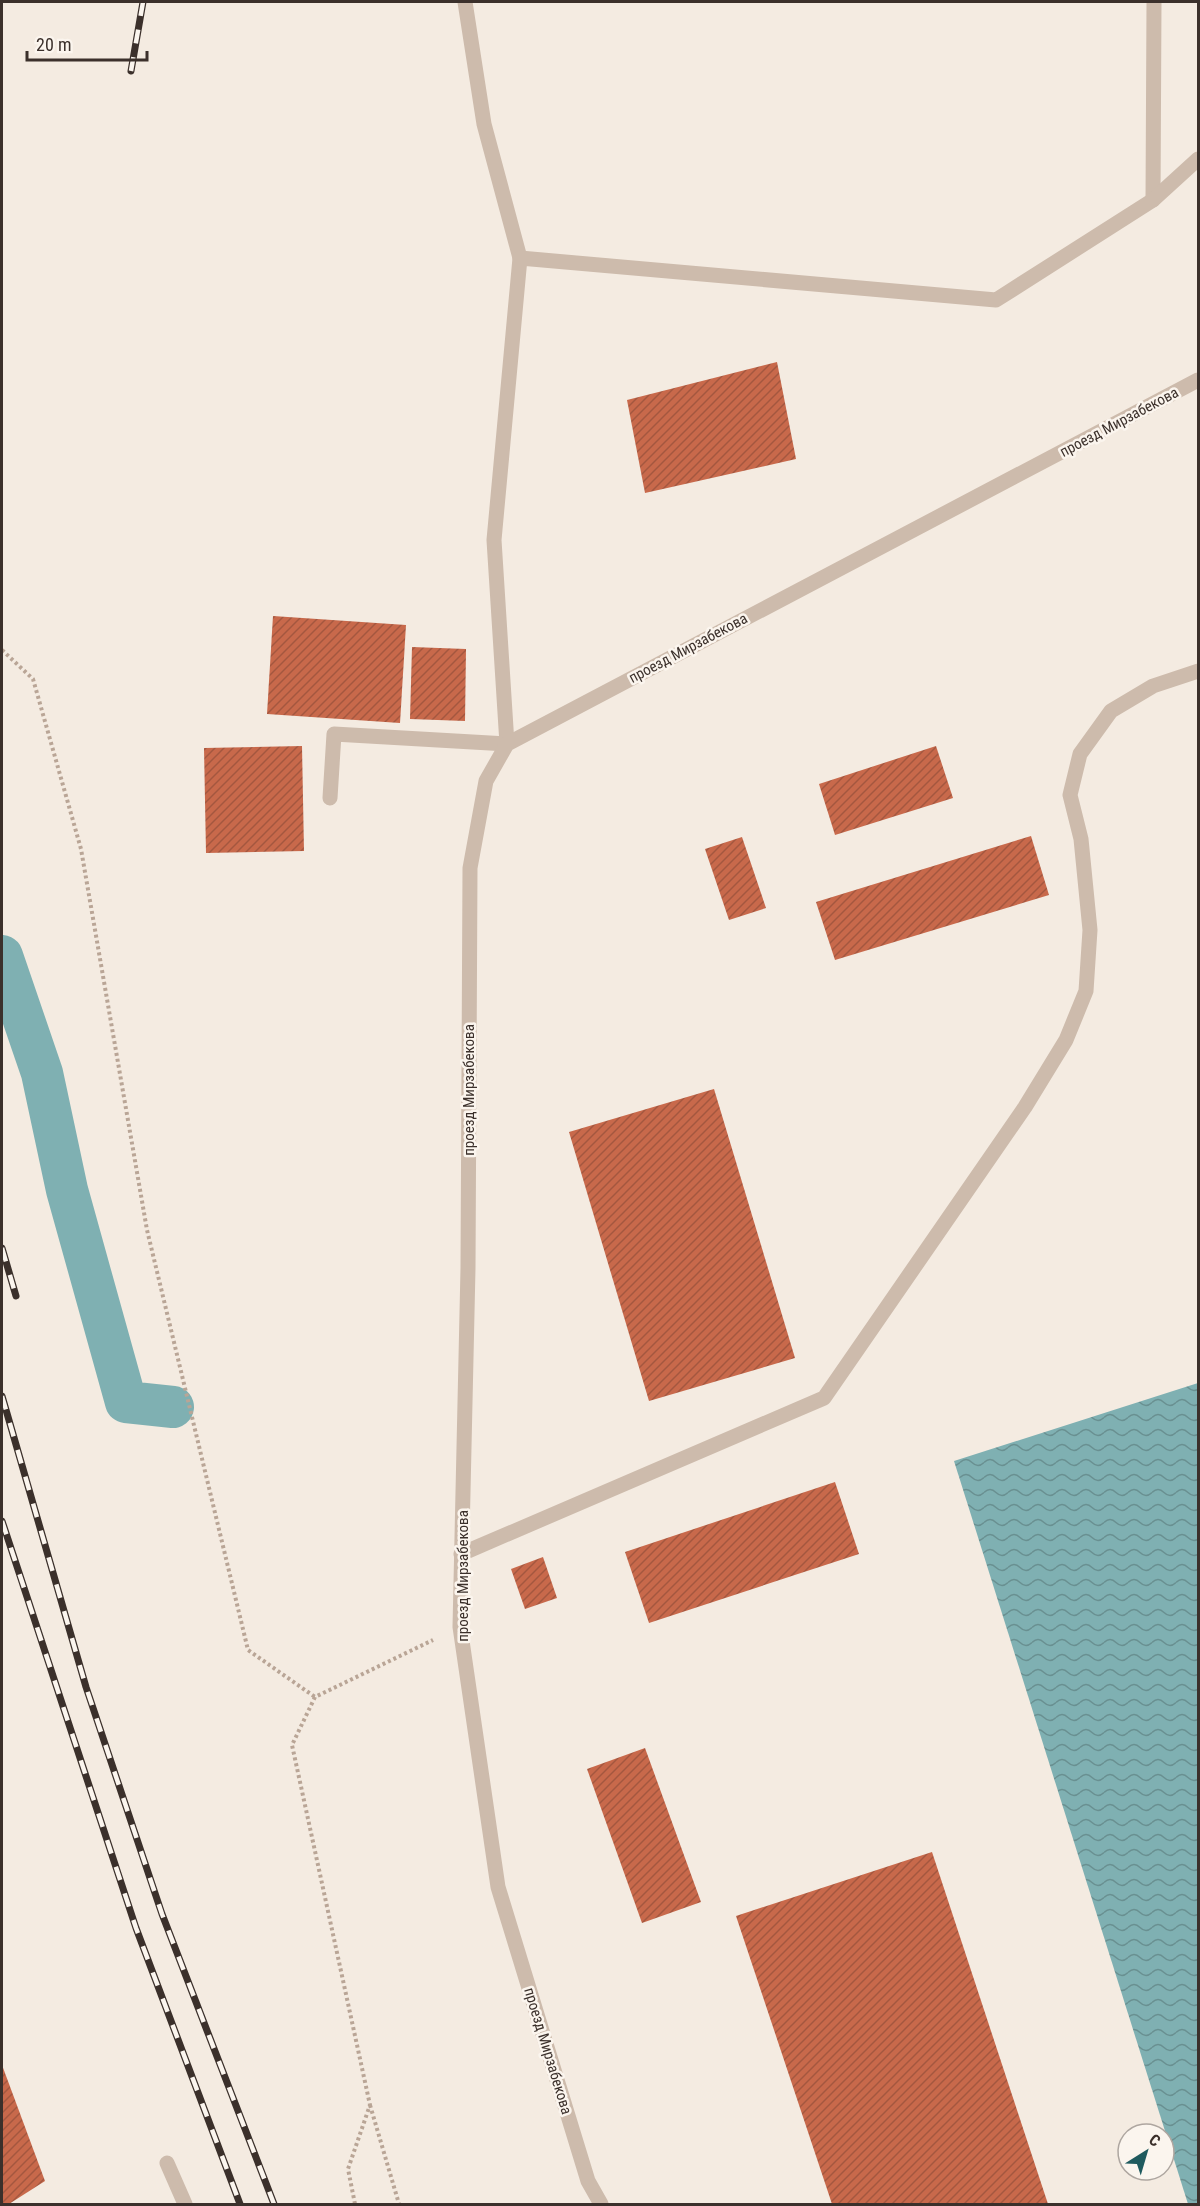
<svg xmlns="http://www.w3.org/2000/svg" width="1200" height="2206" font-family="'Roboto Condensed',sans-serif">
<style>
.water{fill:url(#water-waves)}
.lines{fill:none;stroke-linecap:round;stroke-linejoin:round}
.canal{stroke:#7fb0b2;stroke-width:42}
.building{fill:url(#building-hatch)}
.path{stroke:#b9a596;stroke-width:4;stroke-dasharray:3 3;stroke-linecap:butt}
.lane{stroke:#cdbbac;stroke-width:15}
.street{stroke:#cdbbac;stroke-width:15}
.rail-casing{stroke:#3b302b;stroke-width:7}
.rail{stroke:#fbf5ee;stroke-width:4.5;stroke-dasharray:14;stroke-linecap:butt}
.labels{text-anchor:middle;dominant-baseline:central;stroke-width:5;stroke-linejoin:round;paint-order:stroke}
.street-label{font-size:15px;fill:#3b302b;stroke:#fbf5ee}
</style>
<defs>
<pattern id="water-waves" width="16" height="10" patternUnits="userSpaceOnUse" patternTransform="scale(1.5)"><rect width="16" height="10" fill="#7fb0b2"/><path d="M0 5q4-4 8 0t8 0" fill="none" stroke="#699091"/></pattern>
<pattern id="building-hatch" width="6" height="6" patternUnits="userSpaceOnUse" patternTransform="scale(1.5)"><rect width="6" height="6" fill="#c8694b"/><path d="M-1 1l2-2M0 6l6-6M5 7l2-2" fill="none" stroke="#a4573f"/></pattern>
</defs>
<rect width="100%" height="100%" fill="#f4ebe1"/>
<polygon class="water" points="1198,1383 1198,2204 1188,2204 954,1461"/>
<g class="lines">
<polyline class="canal" points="2,956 42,1073 67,1190 126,1402 173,1407"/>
</g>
<g class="building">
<polygon points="777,362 796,459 645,493 627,400"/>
<polygon points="273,616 406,625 400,723 267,714"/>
<polygon points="412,647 466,649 465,721 410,719"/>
<polygon points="302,746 304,851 206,853 204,748"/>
<polygon points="936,746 953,798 835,835 819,784"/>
<polygon points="1031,836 1049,895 835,960 816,902"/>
<polygon points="742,837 766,908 729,920 705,849"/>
<polygon points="714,1089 795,1358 649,1401 569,1132"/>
<polygon points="835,1482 859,1554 649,1623 625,1552"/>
<polygon points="543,1557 557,1598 525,1609 511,1569"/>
<polygon points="645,1748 701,1902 642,1923 587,1769"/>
<polygon points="932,1852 1048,2204 832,2204 736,1916"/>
<polygon points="2,2065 45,2181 9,2204 2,2204"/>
</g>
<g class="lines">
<g class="path">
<polyline points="2,650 33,679 81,849 147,1230 248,1650 315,1697"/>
<polyline points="370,2105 399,2204"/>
<polyline points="355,2204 348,2169 370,2105 292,1745 315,1697 433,1640"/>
</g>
<g class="lane">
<polyline points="465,2 484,124 520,258"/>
<polyline points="1153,200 1154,2"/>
<polyline points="330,798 334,734 507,744 494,540 520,258 996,300 1153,200 1198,159"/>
<polyline points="461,1554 824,1398 1025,1107 1066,1040 1086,991 1090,930 1081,839 1070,795 1080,754 1111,711 1153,686 1198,671"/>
<polyline points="167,2163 185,2204"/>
</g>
<polyline class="street" points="601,2204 588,2181 498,1887 460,1627 468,1268 470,868 486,781 507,744 1198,380"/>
<defs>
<g id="rail">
<polyline points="131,71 143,2"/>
<polyline points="2,1248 16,1296"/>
<polyline points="2,1396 86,1687 162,1914 274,2204"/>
<polyline points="2,1521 136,1928 240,2204"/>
</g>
</defs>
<use href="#rail" class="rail-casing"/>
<use href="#rail" class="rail"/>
</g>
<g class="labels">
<g class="street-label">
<text transform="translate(1119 422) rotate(-28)">проезд Мирзабекова</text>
<text transform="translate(688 648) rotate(-28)">проезд Мирзабекова</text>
<text transform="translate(469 1090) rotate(-90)">проезд Мирзабекова</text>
<text transform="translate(463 1576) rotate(-90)">проезд Мирзабекова</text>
<text transform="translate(548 2051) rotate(73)">проезд Мирзабекова</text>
</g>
</g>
<rect width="1200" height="2206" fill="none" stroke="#3b302b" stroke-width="6"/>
<g transform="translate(1146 2152) rotate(37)"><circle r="28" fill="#fbf5ee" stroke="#aea6a0" stroke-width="1.5"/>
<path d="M0-4.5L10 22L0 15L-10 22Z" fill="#1f5a5e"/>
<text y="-9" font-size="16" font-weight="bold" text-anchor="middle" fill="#3b302b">С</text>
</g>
<path d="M27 51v9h120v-9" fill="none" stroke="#3b302b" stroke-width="3"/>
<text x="36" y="51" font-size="18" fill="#3b302b" stroke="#fbf5ee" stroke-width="4.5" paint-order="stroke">20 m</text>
</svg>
